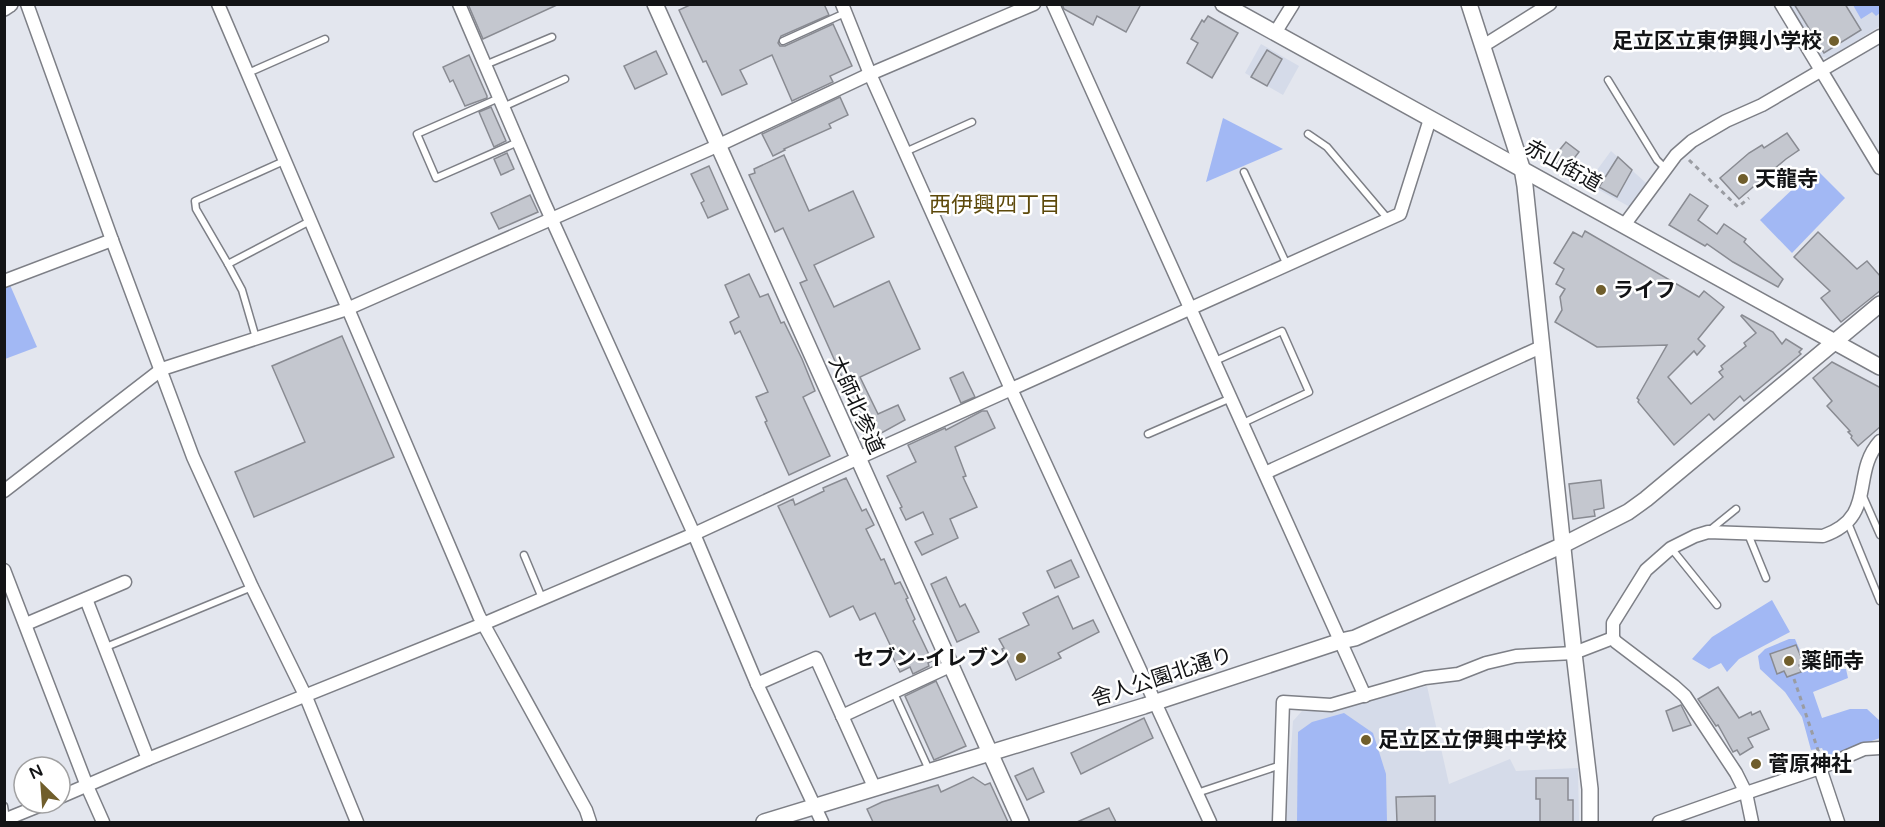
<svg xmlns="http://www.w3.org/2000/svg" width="1885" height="827" font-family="'Varela Round','Noto Sans JP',sans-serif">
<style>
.built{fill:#d5dbe9}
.green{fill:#a2b8f4}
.building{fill:#c4c7cf;stroke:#898b92;stroke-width:1.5}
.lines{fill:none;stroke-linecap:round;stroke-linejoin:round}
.service-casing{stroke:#7d7f86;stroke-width:9}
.minor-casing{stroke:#7d7f86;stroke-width:15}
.tertiary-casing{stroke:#7d7f86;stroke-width:18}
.path{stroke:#9a9ca2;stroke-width:3;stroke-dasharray:4.5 4.5;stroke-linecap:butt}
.service{stroke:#fff;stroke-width:6}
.minor{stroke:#fff;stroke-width:12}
.tertiary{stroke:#fff;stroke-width:15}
.poi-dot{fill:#705e2c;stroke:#fff;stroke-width:2}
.labels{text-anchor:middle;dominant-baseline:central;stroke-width:5;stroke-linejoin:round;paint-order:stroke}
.poi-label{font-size:21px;font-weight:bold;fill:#131416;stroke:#fff;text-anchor:start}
.street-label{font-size:21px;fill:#131416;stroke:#fff}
.neighbourhood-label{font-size:22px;fill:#5d490a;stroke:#fff}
</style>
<rect width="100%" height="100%" fill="#e3e6ee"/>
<g class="built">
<polygon points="1789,5 1880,5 1880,26 1829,58 1822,57"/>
<polygon points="1261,44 1299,66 1283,95 1245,73"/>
<polygon points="1611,151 1647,184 1630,207 1581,180 1597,170"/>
<polygon points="1427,686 1449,784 1510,759 1516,771 1578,768 1579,822 1286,822 1293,721 1302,711 1331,711"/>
</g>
<g class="green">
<polygon points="1853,5 1880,5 1880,13 1876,16 1872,12 1861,19"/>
<polygon points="1223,118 1283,149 1206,182"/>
<polygon points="1815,168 1845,198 1792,253 1760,220"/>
<polygon points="10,285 37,347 5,359 5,287"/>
<polygon points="1772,600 1790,632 1739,659 1727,672 1721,663 1709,669 1692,659 1712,637"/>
<polygon points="1789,639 1795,639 1807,667 1815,664 1826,669 1846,669 1848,678 1813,692 1822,718 1850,709 1867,709 1880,721 1880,738 1826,757 1822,748 1811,750 1802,717 1785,692 1760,669 1758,656 1765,649"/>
<polygon points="1344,713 1373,733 1386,774 1387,822 1297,822 1298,732 1312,722"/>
</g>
<g class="building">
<polygon points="468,4 559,4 483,39"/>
<polygon points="692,4 824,4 829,15 781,36 778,43 780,46 785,46 833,24 852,66 830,76 833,82 792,101 772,55 740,70 747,84 722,95 706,61 703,62 679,10"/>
<polygon points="1062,4 1141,4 1126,32 1097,16 1093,25 1064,9"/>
<polygon points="1794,4 1845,4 1861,30 1824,53"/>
<polygon points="1208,16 1238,33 1212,78 1187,63 1198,43 1191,39 1202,20 1204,22"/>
<polygon points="1267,50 1282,59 1267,86 1251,77"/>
<polygon points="656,51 667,74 635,89 624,66"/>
<polygon points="469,55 487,96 487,98 465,106 453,80 450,82 443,67"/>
<polygon points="840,97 848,115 829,124 831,128 784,149 785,150 773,156 762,134"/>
<polygon points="491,107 506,141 494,147 479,112"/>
<polygon points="1787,133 1799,150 1786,159 1739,199 1720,178 1749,153 1762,145 1764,148"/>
<polygon points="1566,142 1579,152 1565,170 1552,159"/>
<polygon points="507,153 514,169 501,175 494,159"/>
<polygon points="784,155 809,211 853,191 874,237 814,265 834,307 889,281 920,349 860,377 878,414 898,405 905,420 867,441 843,390 847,388 800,283 807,280 783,228 775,232 749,175 755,173 754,169"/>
<polygon points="1618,157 1632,170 1617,197 1599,187"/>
<polygon points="709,166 728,209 708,218 701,203 704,201 691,174"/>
<polygon points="1690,194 1708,206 1698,220 1717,234 1724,224 1746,239 1744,242 1783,279 1778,287 1733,262 1707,244 1705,246 1669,225"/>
<polygon points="530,195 538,212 499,229 491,213"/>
<polygon points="1585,231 1699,297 1704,291 1724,307 1698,339 1705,346 1697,355 1694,351 1668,377 1691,404 1723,377 1719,372 1723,369 1721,366 1746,346 1744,343 1756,333 1741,316 1742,315 1773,332 1782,344 1786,339 1802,349 1799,352 1801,354 1744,401 1740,396 1714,420 1709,414 1674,445 1638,402 1639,400 1637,398 1667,345 1597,347 1555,322 1562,310 1560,297 1565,289 1556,284 1564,269 1554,263 1573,232 1582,237"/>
<polygon points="1818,232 1857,269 1867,261 1881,277 1881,290 1841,322 1821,298 1830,291 1794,257"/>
<polygon points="749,274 760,297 768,294 781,323 784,322 802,359 815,391 803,397 830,456 789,475 765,422 767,421 756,397 768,392 740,331 735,334 730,322 739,317 725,285"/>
<polygon points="342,336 394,457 254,517 235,472 305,442 272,366"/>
<polygon points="1832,362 1881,388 1881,426 1858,446 1851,438 1852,436 1848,432 1850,431 1827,406 1832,401 1813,378"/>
<polygon points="963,372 975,397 961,403 950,378"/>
<polygon points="982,411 987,411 995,428 955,447 966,476 963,477 977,507 950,519 958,538 922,555 915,542 933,534 923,512 906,520 900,508 902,507 887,476 916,462 908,445 945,428 946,430"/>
<polygon points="846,478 862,511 866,509 874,525 866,529 881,560 884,559 895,584 900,582 908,598 906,599 915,619 913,621 932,661 928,663 929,666 913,674 910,667 900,672 890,652 893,651 875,613 860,620 853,606 830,617 778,506 793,499 795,505 824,491 823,488"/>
<polygon points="1601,480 1604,508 1594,510 1595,516 1573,519 1569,484"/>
<polygon points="1071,560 1079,577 1055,588 1047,571"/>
<polygon points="946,577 960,607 965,604 979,632 957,642 931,584"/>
<polygon points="1058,596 1073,629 1093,620 1099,632 1058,653 1061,658 1016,680 1002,649 1004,648 999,639 1029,625 1023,613"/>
<polygon points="1796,645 1804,664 1799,665 1801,672 1787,677 1784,671 1777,674 1770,654"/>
<polygon points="936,681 966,746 934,760 905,696"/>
<polygon points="1718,687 1739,718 1751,712 1752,715 1760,711 1769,729 1748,738 1753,747 1740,755 1737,750 1733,752 1718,725 1716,726 1698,699"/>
<polygon points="1681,705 1691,725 1673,731 1666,711"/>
<polygon points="1144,718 1153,738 1081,774 1071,753"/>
<polygon points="1033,768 1044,792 1027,800 1015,776"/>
<polygon points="973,777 985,785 990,783 1008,822 873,822 867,809 882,802 938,785 941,792"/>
<polygon points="1536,778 1568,778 1568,800 1573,800 1573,822 1540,822 1540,799 1536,799"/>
<polygon points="1435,796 1435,822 1397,822 1396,797"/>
<polygon points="1109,808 1116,822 1077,822"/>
</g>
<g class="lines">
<defs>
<g id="service">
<polyline points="783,41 845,13"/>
<polyline points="485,65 552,37"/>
<polyline points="248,73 325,39"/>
<polyline points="1608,80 1657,160 1665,168"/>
<polyline points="499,98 417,134 436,178 518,142"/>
<polyline points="503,107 565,79"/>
<polyline points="1308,134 1327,147 1388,219"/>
<polyline points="905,152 972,122"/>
<polyline points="1244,172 1287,265"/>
<polyline points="228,264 196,209 195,201 284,161"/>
<polyline points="256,338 242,290 228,264 310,221"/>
<polyline points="1215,361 1282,331 1309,392 1243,423"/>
<polyline points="1148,434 1231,398"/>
<polyline points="1862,494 1880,535"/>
<polyline points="1848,523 1880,601"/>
<polyline points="1710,530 1736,509"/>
<polyline points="1748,534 1766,578"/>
<polyline points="1671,548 1717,605"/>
<polyline points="524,555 542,598"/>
<polyline points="106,647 252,587"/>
<polyline points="894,693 930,772"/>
<polyline points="1197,793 1281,765"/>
<polyline points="4,806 6,819"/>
</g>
<g id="minor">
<polyline points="27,4 112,240 193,457 252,587 306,697 357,822"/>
<polyline points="218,4 479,616 586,810 590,822"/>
<polyline points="459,4 543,200 694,534 757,684 822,822"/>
<polyline points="842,4 870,74 1011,389 1210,822"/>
<polyline points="1053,4 1365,696"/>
<polyline points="1781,4 1880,168"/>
<polyline points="1275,33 1293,4"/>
<polyline points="1483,46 1550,4"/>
<polyline points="1625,224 1676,155 1692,141 1726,121 1762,105 1880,36"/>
<polyline points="4,281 112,240"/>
<polyline points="1265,473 1541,347"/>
<polyline points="4,491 162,369 347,309 717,146 870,74 1034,4"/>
<polyline points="4,570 87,786 103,822"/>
<polyline points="86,599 148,759"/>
<polyline points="26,624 125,582"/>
<polyline points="757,684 816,658 875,789"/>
<polyline points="842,716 950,666"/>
<polyline points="1820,768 1838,822"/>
<polyline points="60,797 148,759 483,624 694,534 865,455 1400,214 1430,119"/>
<polyline points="4,820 46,803"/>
<polyline points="1279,822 1283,702 1331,705 1425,678 1458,674 1486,663 1516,656 1574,653 1613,638"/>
<polyline points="1659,822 1741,793 1749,792 1820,768 1864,749 1880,748"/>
<path d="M1752 822 1746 793 1736 773 1685 696 1674 686 1616 642 1613 638V623L1646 570 1671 548 1695 536 1708 532 1823 536C1878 517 1850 474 1880 441"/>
</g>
<g id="tertiary">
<polyline points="655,4 1021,822"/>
<polyline points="1223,4 1880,367"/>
<polyline points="1469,4 1522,168 1525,186 1574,653 1590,789 1590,822"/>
<polyline points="4,8 10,4"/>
<polyline points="764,822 1144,706 1341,641 1355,638 1563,545 1628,512 1646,499 1880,304"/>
</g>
</defs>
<use href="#service" class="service-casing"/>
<use href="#minor" class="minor-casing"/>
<use href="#tertiary" class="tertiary-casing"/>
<g class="path">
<polyline points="1689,160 1738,207 1749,198"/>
<polyline points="1794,679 1820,756"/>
</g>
<use href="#service" class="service"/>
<use href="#minor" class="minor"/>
<use href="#tertiary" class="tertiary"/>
</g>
<g class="poi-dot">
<circle cx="1834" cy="41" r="6"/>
<circle cx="1743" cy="179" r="6"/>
<circle cx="1601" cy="290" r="6"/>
<circle cx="1021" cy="658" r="6"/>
<circle cx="1789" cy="661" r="6"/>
<circle cx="1366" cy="740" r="6"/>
<circle cx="1756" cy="764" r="6"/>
</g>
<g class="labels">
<g class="poi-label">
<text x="1822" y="41" text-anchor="end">足立区立東伊興小学校</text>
<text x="1755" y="179">天龍寺</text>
<text x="1613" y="290">ライフ</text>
<text x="1009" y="658" text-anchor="end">セブン-イレブン</text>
<text x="1801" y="661">薬師寺</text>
<text x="1378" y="740">足立区立伊興中学校</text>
<text x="1768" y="764">菅原神社</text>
</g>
<g class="street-label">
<text transform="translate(1563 166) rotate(29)">赤山街道</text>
<text transform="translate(856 405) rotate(66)">大師北参道</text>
<text transform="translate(1162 677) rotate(-18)">舎人公園北通り</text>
</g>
<g class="neighbourhood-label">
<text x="995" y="205">西伊興四丁目</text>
</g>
</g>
<rect width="1885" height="827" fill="none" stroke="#131416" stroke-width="12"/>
<g transform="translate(42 785) rotate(335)"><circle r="28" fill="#ffffff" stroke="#a1a1a2" stroke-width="1.5"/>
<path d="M0-4.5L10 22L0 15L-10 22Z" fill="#705e2c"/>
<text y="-9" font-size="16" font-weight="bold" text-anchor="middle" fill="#131416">N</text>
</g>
</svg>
